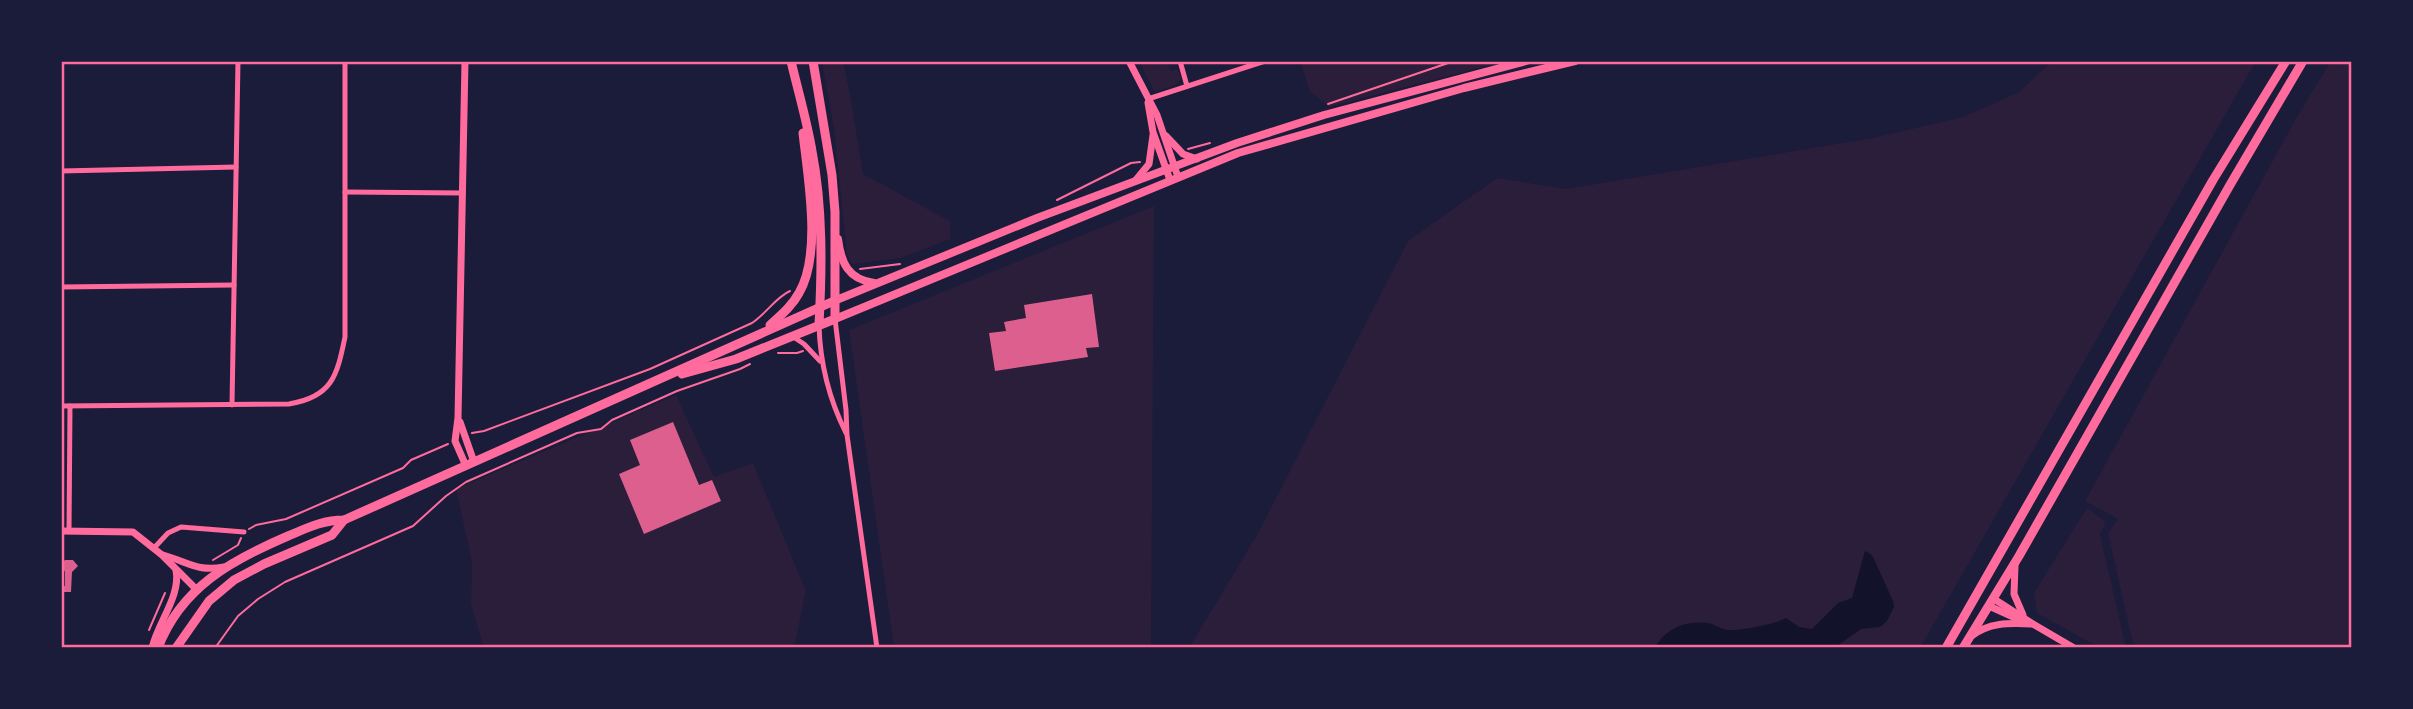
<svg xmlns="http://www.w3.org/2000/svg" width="2413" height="709" font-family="'IBM Plex Serif',serif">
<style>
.green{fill:#2a1e3b}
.water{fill:#12122b}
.building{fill:#dd5f8e}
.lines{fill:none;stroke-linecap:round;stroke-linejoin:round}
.path{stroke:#ff6b9d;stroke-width:2}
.minor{stroke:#ff6b9d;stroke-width:5}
.tertiary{stroke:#ff6b9d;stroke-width:7}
.secondary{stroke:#ff6b9d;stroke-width:8}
.primary{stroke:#ff6b9d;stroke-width:9}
.trunk{stroke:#ff6b9d;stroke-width:9}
.neatline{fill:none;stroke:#ff6b9d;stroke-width:2.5}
</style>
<rect width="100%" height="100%" fill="#1b1b3a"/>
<g class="green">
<polygon points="822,61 843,61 850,95 863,174 950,221 950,239 901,258 852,264 847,255 834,129"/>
<polygon points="1139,61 1166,61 1171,71 1177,69 1181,78 1175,85 1155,92"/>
<polygon points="1289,61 1505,61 1329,107 1309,90 1301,62 1289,65"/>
<polygon points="2052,61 2256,61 1920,648 1189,648 1257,535 1408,241 1497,178 1566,189 1873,138 1963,117 2019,92"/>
<polygon points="2331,61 2352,61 2352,648 2135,648 2132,640 2108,533 2118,519 2085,501 2298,115"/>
<polygon points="1154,206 1151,647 894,648 849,330"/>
<polygon points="676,395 714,477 753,463 806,591 794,648 484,648 471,604 472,563 456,489"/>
<polygon points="2087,508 2106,522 2100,534 2126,648 2100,648 2037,613 2034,593"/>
</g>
<path class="water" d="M1865 551 1872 555 1893 601 1894 607 1887 621 1880 627 1861 629 1834 648H1655C1666 627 1689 619 1712 624 1717 626 1722 629 1727 630 1739 631 1776 624 1786 618L1799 627 1812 629 1838 603 1852 598Z"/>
<g class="building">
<polygon points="1092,294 1099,347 1086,348 1088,357 995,371 989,333 1006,331 1004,322 1026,318 1024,305"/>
<polygon points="673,422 699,485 712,480 721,501 644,534 619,474 640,465 630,440"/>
<polygon points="65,560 73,560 78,566 72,572 71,592 64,592 64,623 61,623 61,586 65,586 65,572 61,564"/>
</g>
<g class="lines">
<g class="path">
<polyline points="1328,104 1454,61"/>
<polyline points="1188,149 1210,143"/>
<polyline points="1057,200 1131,163 1140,162"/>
<polyline points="860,269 900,264"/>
<polyline points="778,353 797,353 803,351"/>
<path d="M472 433 484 431 650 369 752 323C766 314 776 297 790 291"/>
<polyline points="249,529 256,525 286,519 403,468 411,460 448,444"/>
<polyline points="213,560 238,545 241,538"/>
<polyline points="149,630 165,593"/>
<polyline points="215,648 238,616 258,599 285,582 413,526 446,496 466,482 577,433 601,429 612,420 677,391 740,369 750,364"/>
</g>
<g class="minor">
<polyline points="1180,61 1187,86"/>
<polyline points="1148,99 1265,61"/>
<polyline points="61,171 236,167"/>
<polyline points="345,192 463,193"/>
<polyline points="61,287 234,285"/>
<polyline points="835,319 846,410 847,435 877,648"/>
<path d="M819 325C820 363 829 399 846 433"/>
<polyline points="792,336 804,344 820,361"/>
<polyline points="232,405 238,61"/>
<path d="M61 406 289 404C332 397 337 376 345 337V61"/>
<polyline points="69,531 70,406"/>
<polyline points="154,548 168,533 181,527 244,532"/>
</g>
<g class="tertiary">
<polyline points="465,61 458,418 455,441 466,466"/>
<polyline points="1129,61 1157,115 1178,177"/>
<polyline points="1148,103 1153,132 1170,180"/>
<polyline points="1166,136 1183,154 1197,159"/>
<polyline points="1135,181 1149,164 1153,135"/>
<polyline points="460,422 474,462"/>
<polyline points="61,531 133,532 162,555 197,590"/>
<path d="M163 555C188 562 197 572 224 567"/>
<polyline points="2015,566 2014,594 2023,615"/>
<polyline points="1994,599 2033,624 2074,648"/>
<polyline points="1989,606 2022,621"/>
<path d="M1970 637C1989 622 2009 623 2032 624"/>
<path d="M152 648C158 622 181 596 176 570"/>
</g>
<g class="secondary">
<path d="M838 239C841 263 848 279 874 283"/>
<polyline points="834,301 1037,218 1237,143 1324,115 1526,61"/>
<polyline points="835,319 1238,153 1464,88 1575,61"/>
</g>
<g class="primary">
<path d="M791 61C798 91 807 121 812 151 823 208 822 268 819 325"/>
<path d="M770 325C781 315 792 306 799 293 822 254 808 178 803 133"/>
<polyline points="682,374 736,359 835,319 835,212 832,175 813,61"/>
<path d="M158 648C181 587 232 560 288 536 307 528 323 520 344 520L834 301"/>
<polyline points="176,648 209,601 234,580 264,564 332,535 344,520"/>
</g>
<g class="trunk">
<polyline points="1946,648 2213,180 2286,61"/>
<polyline points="1963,648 2019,556 2230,185 2303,61"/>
</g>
</g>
<rect width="2413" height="709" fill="none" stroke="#1b1b3a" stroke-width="126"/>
<rect x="63" y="63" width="2287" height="583" class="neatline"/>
</svg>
